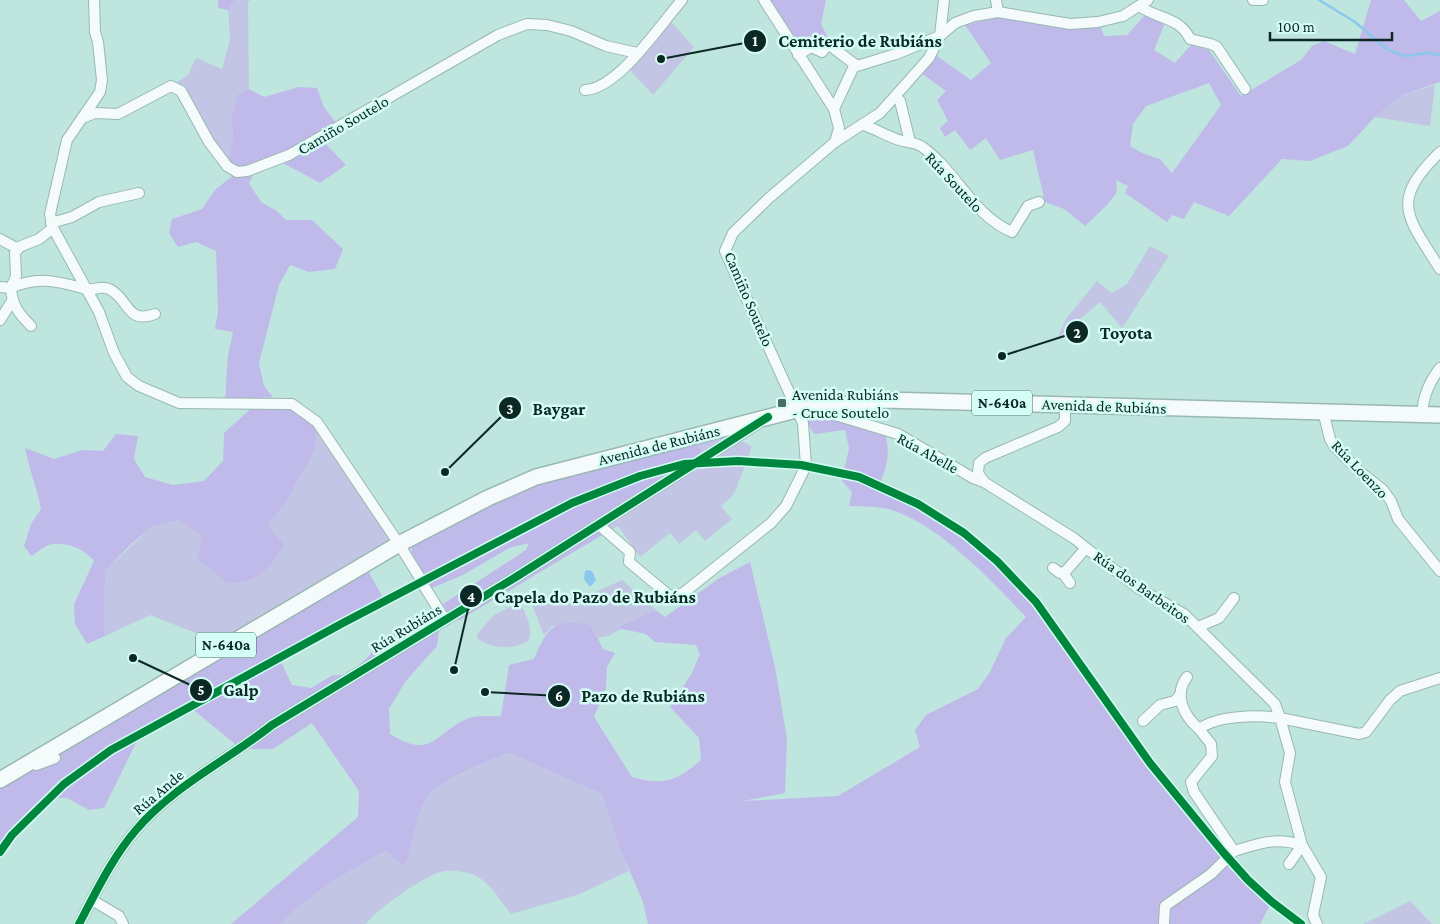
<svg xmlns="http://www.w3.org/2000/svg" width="1440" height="924" font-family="'Crimson Pro',serif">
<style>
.green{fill:#c2c5e4}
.forest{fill:#c0baea;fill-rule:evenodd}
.water{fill:#8ac8ed}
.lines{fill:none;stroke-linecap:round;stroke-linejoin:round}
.stream{stroke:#8ac8ed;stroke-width:2.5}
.minor-tunnel{stroke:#9bbfba;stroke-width:10;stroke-dasharray:10 5;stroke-linecap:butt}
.minor-casing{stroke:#99b8b3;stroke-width:12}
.primary-casing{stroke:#99b8b3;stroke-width:18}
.minor{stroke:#f5fbfa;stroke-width:10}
.primary{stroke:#f5fbfa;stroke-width:15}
.cycleway-casing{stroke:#d4fdf5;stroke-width:11}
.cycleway{stroke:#00873e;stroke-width:8}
.poi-dot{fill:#4a6a66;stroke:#d4fdf5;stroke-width:2}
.labels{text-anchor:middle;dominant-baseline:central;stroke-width:5;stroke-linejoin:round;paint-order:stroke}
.shield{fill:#d4fdf5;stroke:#476863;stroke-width:1}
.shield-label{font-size:15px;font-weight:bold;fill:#0b2825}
.street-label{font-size:16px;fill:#0b2825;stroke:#d4fdf5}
.poi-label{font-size:16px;fill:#0b2825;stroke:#d4fdf5;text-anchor:start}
.leader{fill:none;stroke:#0b2825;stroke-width:2}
.callout-dot{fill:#0b2825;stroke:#d4fdf5;stroke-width:2}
.mark-label{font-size:15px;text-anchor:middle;font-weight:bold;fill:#fff}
.callout-label{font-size:18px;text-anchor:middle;font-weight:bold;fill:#0b2825;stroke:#d4fdf5;stroke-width:5;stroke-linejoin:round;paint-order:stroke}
</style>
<rect width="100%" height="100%" fill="#bfe5df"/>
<g class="green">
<polygon points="235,0 250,0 248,2 249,89 238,94 231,117 233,136 227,166 181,91 171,86 188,75 196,58 222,69 230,40 228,10"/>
<polygon points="670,21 694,47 653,95 630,70"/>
<polygon points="1435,85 1430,126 1375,117 1402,95"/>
<polygon points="1150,246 1169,256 1122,328 1100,302 1057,339 1066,319 1097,281 1112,293 1127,284"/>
<polygon points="768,417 737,438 752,447 734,494 721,506 732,519 705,541 696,530 679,544 670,533 640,557 618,526 607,532 600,526 703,459 691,437"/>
<polygon points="317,422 399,544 226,645 150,615 105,636 104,597 106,570 151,527 179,520 202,536 197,559 227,583 268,525 286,503"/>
<polygon points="622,580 656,610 608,636 598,638 591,625 552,626 544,635 529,598 556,602 589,592 594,593"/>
<path d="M518 603C526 610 534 631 528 641 513 650 493 649 478 639L477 634 494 615Z"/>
<path d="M509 753 602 794 629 871 577 895 511 914C501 902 492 885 478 877 470 872 454 870 445 871 427 873 376 910 366 924H280C310 894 349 871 386 851L402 865C413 851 410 841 416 826 419 817 422 804 427 797 442 779 488 761 509 753Z"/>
<polygon points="1410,901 1432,924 1363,924"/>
</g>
<g class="forest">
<polygon points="218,0 235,0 228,10 218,8"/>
<polygon points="767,0 826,0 821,24 828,38 822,49 801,51"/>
<path d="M1371 0H1404L1421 21 1440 11V82L1402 95 1375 117 1348 146 1310 161 1282 159 1229 216 1194 202 1184 219 1172 215 1167 222 1125 193 1128 186 1116 180 1117 192 1107 205 1085 226 1064 209 1045 202 1033 150 1000 160 986 138 970 150 955 130 945 137 940 128 948 121 937 100 946 91 921 73 934 54 971 80 991 63 965 25 999 17 1100 25 1104 36 1127 35 1145 15 1165 23 1154 50 1175 63 1191 45 1209 50 1241 96 1301 60 1312 46 1324 41 1355 54ZM1209 83 1221 105 1172 173 1160 159 1142 153 1130 146 1133 124 1146 106Z"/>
<polygon points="299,87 317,88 324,107 339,127 320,138 346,165 320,183 277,160 253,175 249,183 261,202 277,211 286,220 312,220 343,249 335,269 309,272 290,265 279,285 259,363 264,386 273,397 225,400 228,355 233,332 215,329 218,311 216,251 196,242 178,247 169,233 172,219 202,209 215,190 237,172 227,166 233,136 231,117 238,94 249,89 264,97"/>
<path d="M292 404 317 422 315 450 297 481 286 503 268 525 284 545C269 570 258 582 227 583L197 559 202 536 179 520 151 527 127 548 106 570 104 597 105 636 87 644 75 624 74 604 94 561C85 549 68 542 52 544 45 545 37 553 31 556L24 546 31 524 41 509C37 488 29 469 25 448L54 459 83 450 103 451 116 434 138 436 134 459 145 477 173 485 204 481 223 461 224 433 255 405Z"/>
<path d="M813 408 885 432C890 452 888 467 879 485L918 504 963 533 1038 598 1049 620 1112 704 1150 763 1195 817 1273 899 1260 924H648L643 902 620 848 602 794 509 753C488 761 441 779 427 797 422 804 419 817 416 826 411 840 412 853 403 866L386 851C348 871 310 894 280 924H231L358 817 359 791 312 723 273 749H241L190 707 141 733 104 808 89 810 67 798H50L0 855V780L364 564 385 601 279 658 292 685 311 688 333 675H348L368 657 378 643 408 624 429 630 440 623 437 646 405 682 389 709 390 734C434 761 434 732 469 718 478 715 491 717 501 716L509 665 534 659C548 626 554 618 591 625L603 649 615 653 607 667 606 688 594 717 632 777C664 786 677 781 701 760L699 738 670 707 692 673 700 654 696 645 655 642 646 634 617 628 656 610 665 617 718 579 750 562 775 667 787 739 785 793 743 801 838 796 920 747 915 730 926 715 978 689 990 672 1006 638 1026 617C991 580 938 523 888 509 876 506 861 507 849 506L852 492 842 481 849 448 845 430 814 434 803 416Z"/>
<polygon points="691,437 701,450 703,459 600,526 607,532 460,620 452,621 443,604 526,550 529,543 509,548 463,575 432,588 412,554 411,544 488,498"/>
</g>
<polygon class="water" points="588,570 592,571 596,580 590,587 584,579 585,571"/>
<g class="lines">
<polyline class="stream" points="1319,0 1355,22 1388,50 1406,56 1428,53 1440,55"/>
<polyline class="minor-tunnel" points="688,468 703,459"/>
<defs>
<g id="minor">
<polyline points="94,0 95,32 98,42 102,80 100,92 67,140 50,214 53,228 99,312 114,353 127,377 139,386 179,403 292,404 317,422 399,544"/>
<polyline points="764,0 834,109 839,128 835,142 880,113 929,58 940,36 955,23 974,16 998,12 1070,24 1098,22 1123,16 1148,0"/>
<polyline points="996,0 998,12"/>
<polyline points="1253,0 1263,0"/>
<path d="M1139 6C1157 19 1180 17 1190 39L1211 44 1217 47 1245 89"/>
<polyline points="798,55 811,47 822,52 828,44 857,66 896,54 940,36 944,0"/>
<path d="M585 90C618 89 660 25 682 0"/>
<polyline points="896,97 900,101 910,142"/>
<polyline points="834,109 855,64"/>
<polyline points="82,118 95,113 118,114 171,86 181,91 209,142 227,166 237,172 247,171 289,155 498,35 527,24 547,25 571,31 606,46 637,53"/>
<path d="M863 125C877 129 889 138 903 141 910 143 914 142 921 146 956 170 971 214 1012 232L1028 206 1039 202"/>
<path d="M1440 152C1389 202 1407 216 1440 269"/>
<polyline points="51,223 72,217 99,202 139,193"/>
<polyline points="0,239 18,249"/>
<polyline points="0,287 11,288 16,276 15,253 19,247 39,239 53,228"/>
<polyline points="0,320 12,301"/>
<path d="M31 326C19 314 12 305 11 288 38 275 60 282 86 289 94 291 101 285 109 289 129 298 126 325 155 314"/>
<polyline points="819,410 898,434 973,478 984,482 1075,539 1086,548 1065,572 1065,576 1070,583"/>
<polyline points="1323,411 1330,439 1334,446 1359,471 1383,490 1391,501 1398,519 1440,571"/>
<path d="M1422 414C1423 396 1429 382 1440 368"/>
<polyline points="703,459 759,423"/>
<polyline points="984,482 978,473 979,463 985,458 1058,427 1065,421 1065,405"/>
<polyline points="599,525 630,552 629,562 670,596 682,594 771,523 786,506 806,466 803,423 725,251 733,233 769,198 835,142"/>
<polyline points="1086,548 1138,588 1184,614 1275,704 1280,718 1359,734 1366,732 1390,700 1400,691 1440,678"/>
<polyline points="402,549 420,578"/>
<polyline points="1053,568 1060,573 1065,572"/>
<polyline points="424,586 445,620"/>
<polyline points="1198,627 1219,618 1234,598"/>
<path d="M1187 677C1173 695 1184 716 1199 729"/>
<polyline points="1143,721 1160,705 1175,701 1180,695"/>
<polyline points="36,765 55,758"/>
<path d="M1289 864 1302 845C1275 837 1261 843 1234 851L1194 792 1191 782 1212 756 1211 744 1199 729C1218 715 1257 715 1280 718L1290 753 1285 782 1302 845 1321 877 1313 915 1317 924"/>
<polyline points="92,900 119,916 123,924"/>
<path d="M79 924C96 892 112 858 136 830 173 786 228 760 272 725L516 577 688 468"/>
<polyline points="1164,924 1165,906 1211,874 1234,851"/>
</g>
<polyline id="primary" points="0,780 399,544 488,498 536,477 796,410 884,400 1440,415"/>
</defs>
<use href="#minor" class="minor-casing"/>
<use href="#primary" class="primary-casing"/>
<use href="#minor" class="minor"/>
<use href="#primary" class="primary"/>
<defs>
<g id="cycleway">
<polyline points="0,852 12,835 64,784 111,750 341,624 572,503 640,476 684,464 738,461 801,465 859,477 918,504 964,533 997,561 1036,602 1150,763 1223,852 1248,880 1272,902 1301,924"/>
<path d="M79 924C96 892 112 858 136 830 173 786 228 760 272 725L516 577 768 417"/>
</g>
</defs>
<use href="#cycleway" class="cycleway-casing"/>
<use href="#cycleway" class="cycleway"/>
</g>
<rect class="poi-dot" x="777" y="398" width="10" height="10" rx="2.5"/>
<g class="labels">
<g class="shield">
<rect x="972" y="390.5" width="60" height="25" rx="4"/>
<rect x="196" y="632.5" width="60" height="25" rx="4"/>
</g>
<g class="shield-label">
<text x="1002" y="403">N-640a</text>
<text x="226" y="645">N-640a</text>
</g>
<g class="street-label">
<text transform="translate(343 125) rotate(-30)">Camiño Soutelo</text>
<text transform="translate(954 182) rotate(47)">Rúa Soutelo</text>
<text transform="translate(749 299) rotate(67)">Camiño Soutelo</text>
<text transform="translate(1104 406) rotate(2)">Avenida de Rubiáns</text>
<text transform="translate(659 445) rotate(-14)">Avenida de Rubiáns</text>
<text transform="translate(928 453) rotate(29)">Rúa Abelle</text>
<text transform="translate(1360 469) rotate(46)">Rúa Loenzo</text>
<text transform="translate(1142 587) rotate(35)">Rúa dos Barbeitos</text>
<text transform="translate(406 628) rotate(-31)">Rúa Rubiáns</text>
<text transform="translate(158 792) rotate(-40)">Rúa Ande</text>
</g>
<g class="poi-label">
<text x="792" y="394">Avenida Rubiáns<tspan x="792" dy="18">- Cruce Soutelo</tspan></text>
</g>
</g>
<path class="leader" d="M661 59L755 41M1002 356L1077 332M445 472L510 408M454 670L471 596M133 658L201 690M485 692L559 696"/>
<g class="callout-dot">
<circle cx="661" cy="59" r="5"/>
<circle cx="1002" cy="356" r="5"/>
<circle cx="445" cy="472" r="5"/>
<circle cx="454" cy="670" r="5"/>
<circle cx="133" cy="658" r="5"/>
<circle cx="485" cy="692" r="5"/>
<circle cx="755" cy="41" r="12"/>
<circle cx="1077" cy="332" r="12"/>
<circle cx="510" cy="408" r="12"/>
<circle cx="471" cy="596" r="12"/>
<circle cx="201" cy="690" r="12"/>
<circle cx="559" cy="696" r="12"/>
</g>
<g class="mark-label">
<text x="755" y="46">1</text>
<text x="1077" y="338">2</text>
<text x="510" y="414">3</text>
<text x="471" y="602">4</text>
<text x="201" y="695">5</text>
<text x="559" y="701">6</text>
</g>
<g class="callout-label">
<text x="860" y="47">Cemiterio de Rubiáns</text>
<text x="1126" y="339">Toyota</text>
<text x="559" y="415">Baygar</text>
<text x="595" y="603">Capela do Pazo de Rubiáns</text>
<text x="241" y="696">Galp</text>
<text x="643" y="702">Pazo de Rubiáns</text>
</g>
<path d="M1270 32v8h122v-8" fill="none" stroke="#0b2825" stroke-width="2.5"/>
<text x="1278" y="32" font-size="15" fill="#0b2825" stroke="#d4fdf5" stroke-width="4" paint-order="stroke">100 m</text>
</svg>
